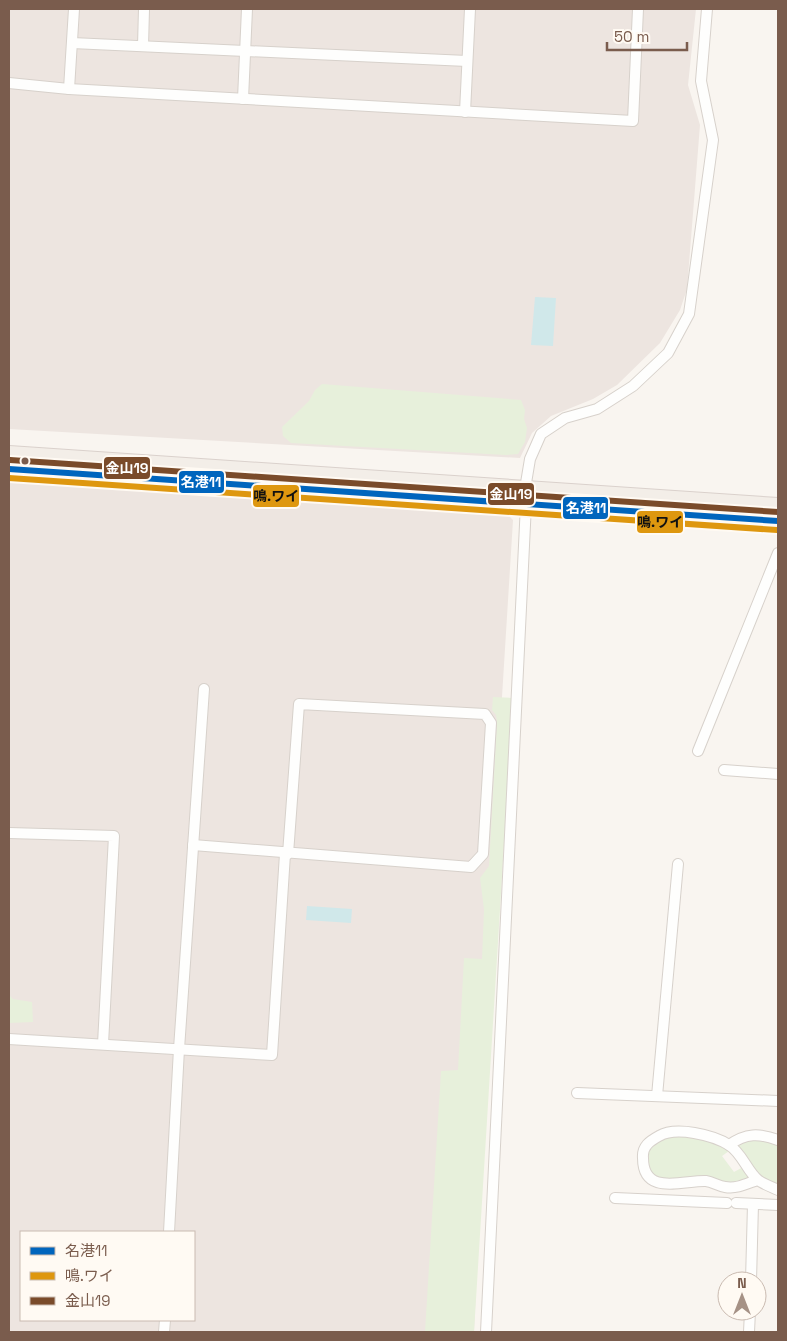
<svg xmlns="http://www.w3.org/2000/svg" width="787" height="1341" font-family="'Space Grotesk','Noto Sans JP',sans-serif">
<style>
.industrial{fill:#ede5e0;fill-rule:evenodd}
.green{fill:#e7f0db}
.water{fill:#d0e8ea}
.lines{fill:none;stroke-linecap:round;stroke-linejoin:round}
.minor-casing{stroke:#d7d1cb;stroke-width:12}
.major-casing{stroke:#dad1cc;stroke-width:16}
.minor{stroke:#fefefd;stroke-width:10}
.major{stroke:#f3eee8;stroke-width:14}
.bus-1-casing{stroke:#fffaf3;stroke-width:10}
.bus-2-casing{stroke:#fffaf3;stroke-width:10}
.bus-3-casing{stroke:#fffaf3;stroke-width:10}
.bus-1{stroke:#0065bd;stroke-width:6}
.bus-2{stroke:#de970f;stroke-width:6}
.bus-3{stroke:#7a4b2a;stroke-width:6}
.bus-dot{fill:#7a5c4d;stroke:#fffaf3;stroke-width:2}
.line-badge{stroke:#fffaf3;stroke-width:2}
.badge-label{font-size:14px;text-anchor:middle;font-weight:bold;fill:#fff}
.pale-badge-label{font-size:14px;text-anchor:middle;font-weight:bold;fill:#111}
</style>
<rect width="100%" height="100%" fill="#f9f5f0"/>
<g class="industrial">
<polygon points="9,9 696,9 688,85 700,125 687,289 680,310 660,343 617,385 593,399 551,416 532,433 520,458 9,429"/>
<path d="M9 482 508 515 513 520 502 697 474 1332H9ZM21 1232H194V1320H21Z"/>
</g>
<g class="green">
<polygon points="322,384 521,400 525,410 524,419 527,428 525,442 518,454 506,455 291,443 283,436 282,427 309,401 315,390"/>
<polygon points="493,697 513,698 474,1332 425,1332 441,1071 458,1070 464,958 482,959 484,910 480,878 489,866 497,722 496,715 492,710"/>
<polygon points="9,995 13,999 32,1002 33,1022 9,1023"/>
<path d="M692 1136 727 1147 729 1151 722 1156 734 1172 745 1166 753 1178 740 1183 663 1181 650 1173 645 1154C657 1133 670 1137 692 1136Z"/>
<polygon points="757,1136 778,1142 778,1186 761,1178 735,1145"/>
</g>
<g class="water">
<polygon points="535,297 556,298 553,346 531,345"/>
<polygon points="307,906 352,909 351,923 306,920"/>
</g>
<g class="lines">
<defs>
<g id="minor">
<polyline points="72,43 467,61"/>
<polyline points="143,46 144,9"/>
<polyline points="9,83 69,89 633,121 638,9"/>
<polyline points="69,89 74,9"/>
<polyline points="243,99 247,9"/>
<polyline points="465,112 470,9"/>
<polyline points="698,751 778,553"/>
<polyline points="724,770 778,774"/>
<polyline points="9,833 114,836 103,1044"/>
<polyline points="193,845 471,867 483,854 491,723 485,714 299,704 288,854"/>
<polyline points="9,1039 272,1055 285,854"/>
<polyline points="577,1093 778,1101"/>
<polyline points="657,1096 678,864"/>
<path d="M729 1145C746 1133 759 1133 778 1140"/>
<path d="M757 1180C746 1184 737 1189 725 1187 718 1186 713 1182 706 1181 684 1180 643 1197 643 1158 642 1146 650 1141 659 1136 676 1126 713 1135 729 1145 742 1153 747 1171 758 1180 763 1184 772 1187 778 1190"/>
<polyline points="615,1198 727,1203"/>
<polyline points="736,1203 778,1205"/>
<polyline points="169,1232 179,1049 204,689"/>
<polyline points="751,1281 753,1204"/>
<polyline points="164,1332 165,1320"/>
<polyline points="486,1332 526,504 525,489 530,459 541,434 565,418 597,409 633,386 668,353 689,314 713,140 701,81 707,9"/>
<polyline points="749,1332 750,1311"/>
</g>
<g id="major">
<polyline points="9,453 778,505"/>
<polyline points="9,469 778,521"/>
</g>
</defs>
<use href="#minor" class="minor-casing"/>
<use href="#major" class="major-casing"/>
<use href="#minor" class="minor"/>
<use href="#major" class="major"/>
<defs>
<polyline id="bus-1" points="9,469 778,521"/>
<polyline id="bus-2" points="9,478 777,530"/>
<polyline id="bus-3" points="10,460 778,512"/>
</defs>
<use href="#bus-1" class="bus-1-casing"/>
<use href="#bus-2" class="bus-2-casing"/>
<use href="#bus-3" class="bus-3-casing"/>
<use href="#bus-1" class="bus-1"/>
<use href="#bus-2" class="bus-2"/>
<use href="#bus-3" class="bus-3"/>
</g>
<circle class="bus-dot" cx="25" cy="461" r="4.5"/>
<g class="line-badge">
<rect x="103" y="456" width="48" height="24" rx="5" fill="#7a4b2a"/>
<rect x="178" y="470" width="47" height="24" rx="5" fill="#0065bd"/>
<rect x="487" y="482" width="48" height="24" rx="5" fill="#7a4b2a"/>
<rect x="252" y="484" width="48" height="24" rx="5" fill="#de970f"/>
<rect x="562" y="496" width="47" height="24" rx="5" fill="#0065bd"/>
<rect x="636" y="510" width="48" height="24" rx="5" fill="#de970f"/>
</g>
<g class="badge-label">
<text x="127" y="473">金山19</text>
<text x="201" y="487">名港11</text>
<text x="511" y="499">金山19</text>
<text x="586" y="513">名港11</text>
</g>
<g class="pale-badge-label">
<text x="276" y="501">鳴.ワイ</text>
<text x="660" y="527">鳴.ワイ</text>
</g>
<rect width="787" height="1341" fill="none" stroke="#7a5c4d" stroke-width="20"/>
<rect x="20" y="1231" width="175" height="90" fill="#fffaf3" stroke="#cabbb1"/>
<rect x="30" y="1247" width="25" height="8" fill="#0065bd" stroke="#cabbb1"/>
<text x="65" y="1256" font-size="15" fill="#7a5c4d">名港11</text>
<rect x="30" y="1272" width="25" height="8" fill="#de970f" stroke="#cabbb1"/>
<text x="65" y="1281" font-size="15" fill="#7a5c4d">鳴.ワイ</text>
<rect x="30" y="1297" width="25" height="8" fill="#7a4b2a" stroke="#cabbb1"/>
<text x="65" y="1306" font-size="15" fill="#7a5c4d">金山19</text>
<g transform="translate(742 1296)"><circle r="24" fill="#fffaf3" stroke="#cabbb1"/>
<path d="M0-4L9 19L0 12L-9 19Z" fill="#a69286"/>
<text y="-8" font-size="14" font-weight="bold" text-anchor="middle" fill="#7a5c4d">N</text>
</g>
<path d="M607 42v8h80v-8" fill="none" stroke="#7a5c4d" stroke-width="2.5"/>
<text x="614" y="42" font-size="15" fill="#7a5c4d" stroke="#fffaf3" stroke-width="4" paint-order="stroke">50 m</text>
</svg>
